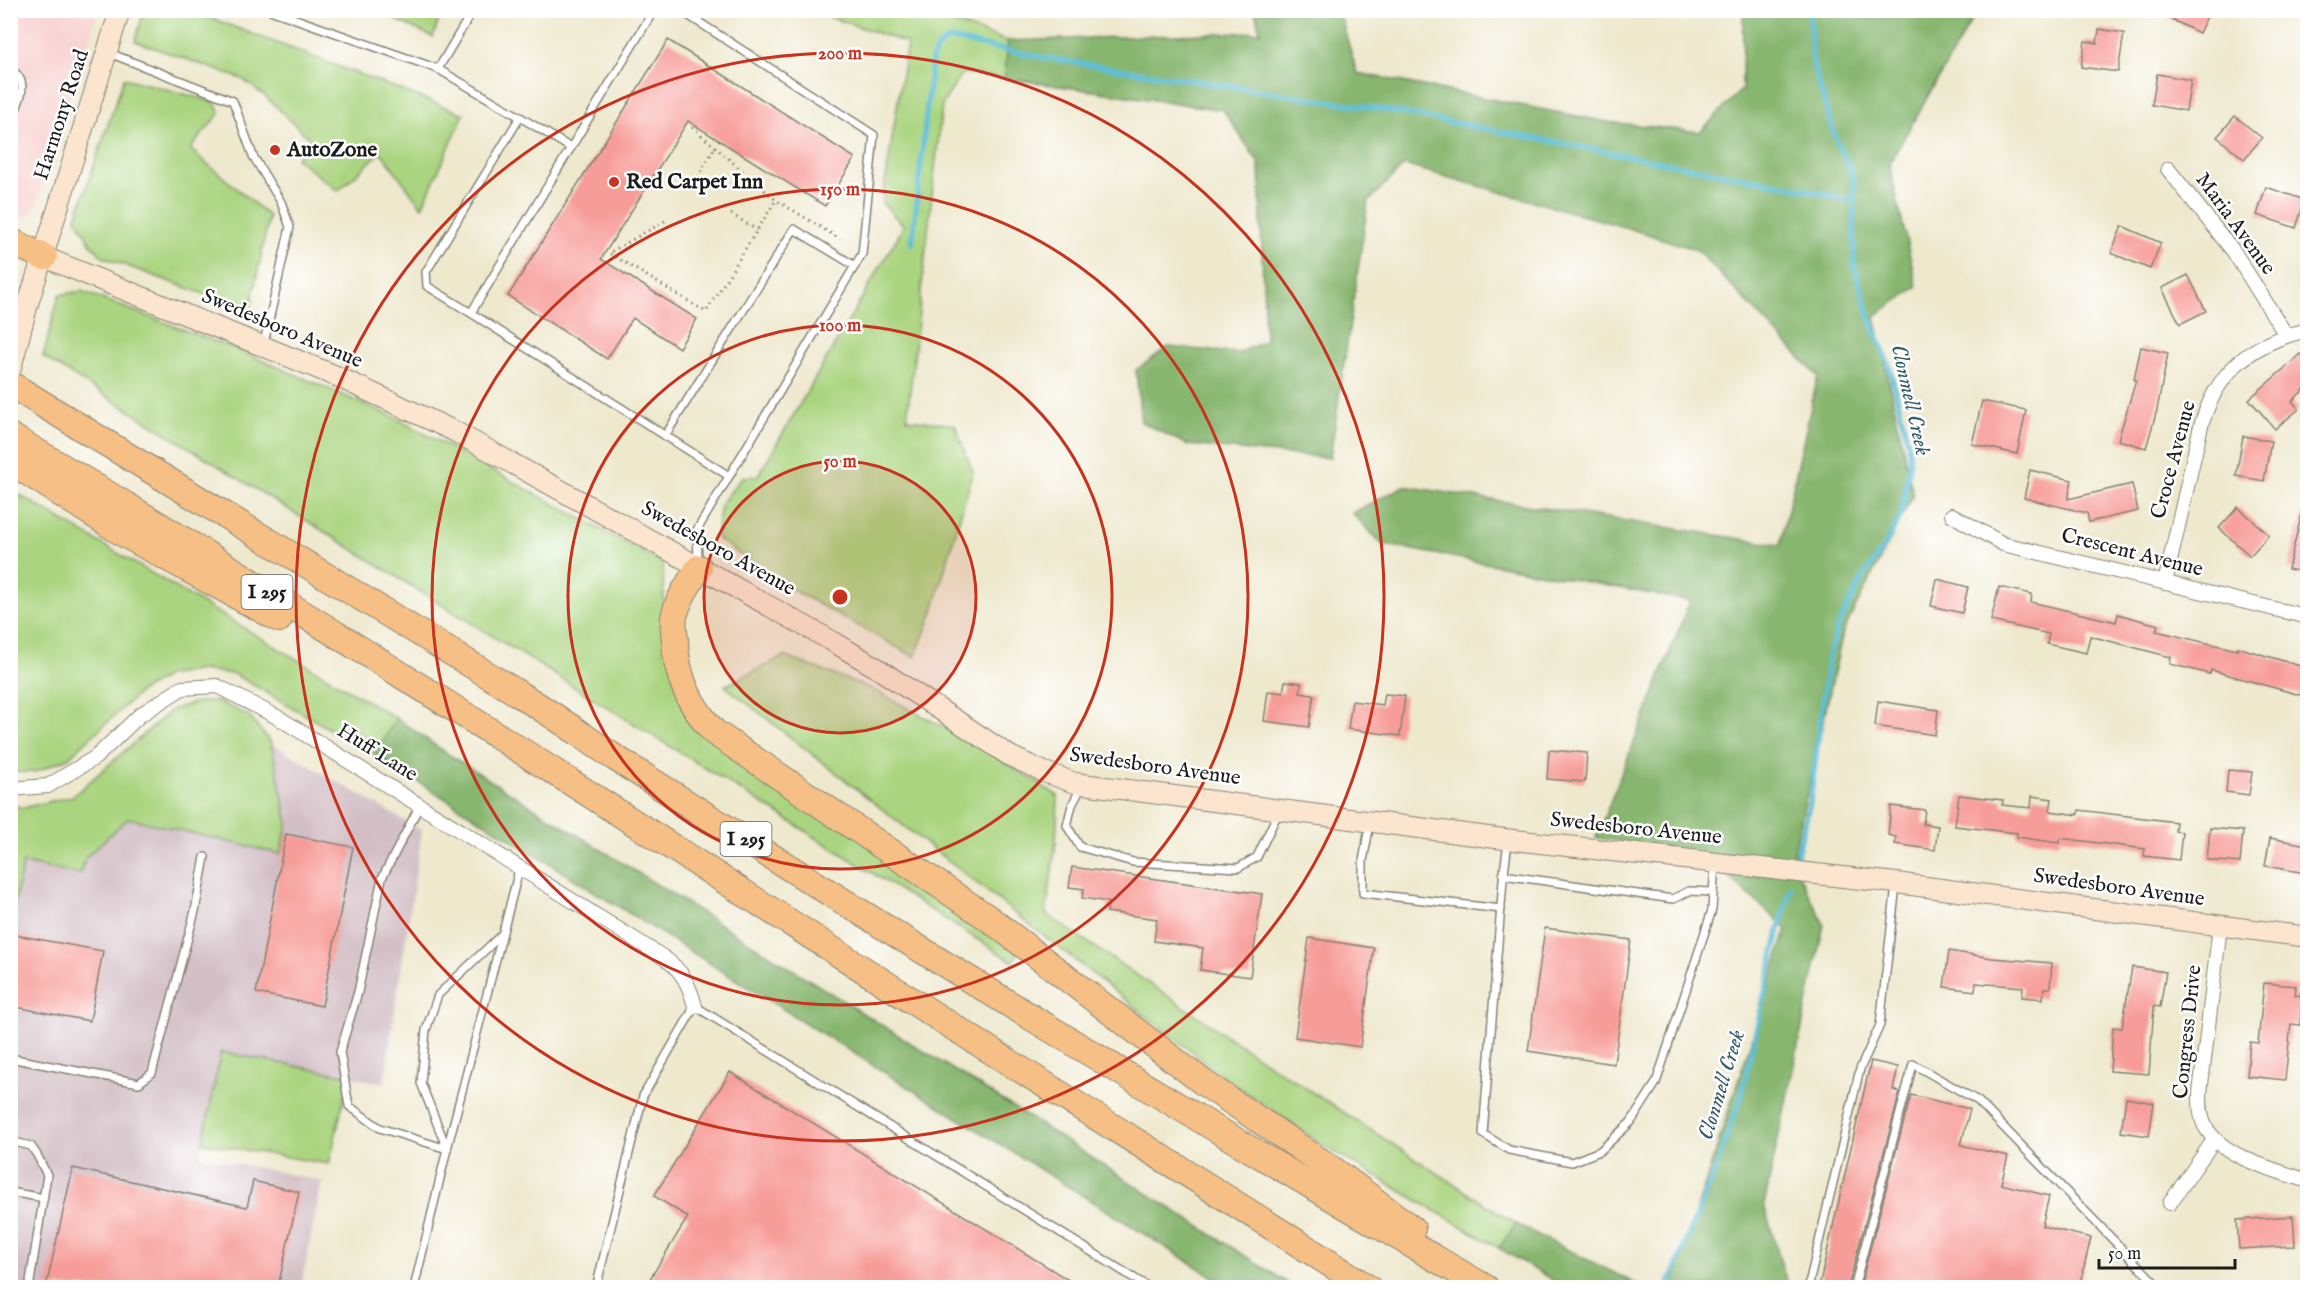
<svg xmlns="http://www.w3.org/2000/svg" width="2318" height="1298" font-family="'IM FELL English',serif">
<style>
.built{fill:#f7d0cf}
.industrial{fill:#d2bec5}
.green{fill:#aad47f;stroke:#63784e;stroke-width:1.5}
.forest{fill:#87b66e;stroke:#526945;stroke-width:1.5}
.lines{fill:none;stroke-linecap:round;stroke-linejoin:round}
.stream{stroke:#5abfd8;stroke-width:5}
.building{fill:#f79d99}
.lane-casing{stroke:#858274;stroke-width:10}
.street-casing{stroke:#858274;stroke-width:16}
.secondary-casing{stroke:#858274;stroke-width:22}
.highway-casing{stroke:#858274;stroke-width:28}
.path{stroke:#858274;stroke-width:3;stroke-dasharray:1.5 4.5;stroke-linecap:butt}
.lane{stroke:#fff;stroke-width:7}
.street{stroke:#fff;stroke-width:14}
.secondary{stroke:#fbe5cf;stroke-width:20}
.highway{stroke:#f5bf86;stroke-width:26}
.ring{fill:none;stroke:#c8321e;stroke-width:3}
.poi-dot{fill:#c8321e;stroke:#fff;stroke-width:2}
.labels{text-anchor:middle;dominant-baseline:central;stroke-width:5;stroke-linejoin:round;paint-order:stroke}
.shield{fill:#fff;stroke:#606060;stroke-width:1.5}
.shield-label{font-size:20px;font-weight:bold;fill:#1c1c1c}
.street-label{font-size:21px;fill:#1c1c1c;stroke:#fff}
.poi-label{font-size:21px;font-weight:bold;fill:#1c1c1c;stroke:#fff;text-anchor:start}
.water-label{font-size:22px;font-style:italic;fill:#355d67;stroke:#fff}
.centre{fill:#c8321e;stroke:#fff;stroke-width:3}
.ring-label{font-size:18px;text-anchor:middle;font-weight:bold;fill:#c8321e;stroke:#fff;stroke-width:5;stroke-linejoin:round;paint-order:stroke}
</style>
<rect width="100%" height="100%" fill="#fff"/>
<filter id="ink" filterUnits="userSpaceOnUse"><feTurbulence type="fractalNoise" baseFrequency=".0167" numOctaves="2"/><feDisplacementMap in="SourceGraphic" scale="12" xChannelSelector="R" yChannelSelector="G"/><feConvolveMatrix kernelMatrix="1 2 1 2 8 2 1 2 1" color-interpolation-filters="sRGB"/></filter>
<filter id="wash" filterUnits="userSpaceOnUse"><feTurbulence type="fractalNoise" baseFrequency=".008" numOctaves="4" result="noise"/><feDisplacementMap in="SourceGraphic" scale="24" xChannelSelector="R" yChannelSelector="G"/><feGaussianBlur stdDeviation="1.35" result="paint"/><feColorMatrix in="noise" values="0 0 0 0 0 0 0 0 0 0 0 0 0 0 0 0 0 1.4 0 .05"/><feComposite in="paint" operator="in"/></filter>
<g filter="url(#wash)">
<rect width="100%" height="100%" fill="#eee8cd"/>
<polygon class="built" points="10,11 98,11 34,210 11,224"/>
<polygon class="industrial" points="271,743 422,831 384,1083 221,1052 200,1156 322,1181 301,1287 11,1288 10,918 23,863 86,857 128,818 280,854 288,823"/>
<g class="green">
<polygon points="144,11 200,11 200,14 464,114 422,207 381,152 338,191 296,158 311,140 266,97 242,79 135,41"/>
<polygon points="376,11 442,11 433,37"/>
<polygon points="812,11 922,11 948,21 1008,41 1005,78 962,73 942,105 907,419 955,425 973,472 932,614 915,657 789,588 716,538 721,504 742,477 758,476 904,226 882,203 907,43"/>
<polygon points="124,78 214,102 220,113 190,149 269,216 250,311 103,257 91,244 76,218"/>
<polygon points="81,291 238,350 396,418 663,563 665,641 685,714 1020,950 1013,962 750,796 43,357 59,295"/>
<polygon points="11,490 396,718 375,755 234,674 202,670 167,676 140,692 68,758 35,772 11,772"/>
<polygon points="784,656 872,689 988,751 1058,796 1056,843 1046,914 1261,1059 1516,1224 1499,1248 1334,1152 1228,1080 725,686"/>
<polygon points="217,701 249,716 271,743 288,823 280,854 128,818 86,857 80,874 23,863 11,918 11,804 23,808 73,796 172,710 196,702"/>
<polygon points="221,1052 349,1076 329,1164 203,1143"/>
</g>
<g class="forest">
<polygon points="1255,11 1339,11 1357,73 1607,122 1700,132 1742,89 1743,11 1977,11 1889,164 1917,287 1875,316 1913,495 1843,632 1792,861 1824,924 1764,1205 1788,1287 1672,1287 1787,929 1700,851 1596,838 1690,601 1382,544 1352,513 1404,486 1780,545 1818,376 1697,250 1628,228 1404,165 1368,202 1330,458 1188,445 1141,422 1136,370 1168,347 1238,353 1265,341 1259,163 1223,110 1005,78 1008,41 1260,32"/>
<polygon points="396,718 451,756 997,1097 1294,1287 1229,1287 375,755"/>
<polygon points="1516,1224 1642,1287 1564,1287 1499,1248"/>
</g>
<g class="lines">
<g class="stream">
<path d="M912 245 932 59C936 49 940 42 951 39L1046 58 1380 109 1798 188 1854 201"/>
<polyline points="1796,859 1810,803 1828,659 1839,623 1865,574 1881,552 1901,516 1910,461 1908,442 1889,365 1870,318 1854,265 1854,184 1848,164 1835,138 1813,64 1809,10"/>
<polyline points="1667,1288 1717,1165 1741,1096 1780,926 1791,887"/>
</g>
</g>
<g id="blocks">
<g class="building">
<polygon points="2152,10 2210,10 2199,33"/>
<polygon points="2099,29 2124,33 2118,72 2081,67 2085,41 2097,43"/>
<polygon points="668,40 855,158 825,206 688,121 601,259 697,319 679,348 633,318 607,359 508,296"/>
<polygon points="2157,74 2191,80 2186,111 2152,105"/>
<polygon points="2235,116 2262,138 2244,159 2217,137"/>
<polygon points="2266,187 2305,200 2296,228 2257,215"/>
<polygon points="2122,226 2161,243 2150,269 2111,253"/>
<polygon points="2188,275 2206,311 2180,324 2162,288"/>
<polygon points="2141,347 2168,353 2157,410 2146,448 2118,440 2136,380 2134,379"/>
<polygon points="2301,354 2307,361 2307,387 2292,401 2299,409 2275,429 2249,399"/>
<polygon points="1982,401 2026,410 2017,454 1972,444"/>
<polygon points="2243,436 2271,441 2264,481 2236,476"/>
<polygon points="2030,470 2072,480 2068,499 2132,484 2138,511 2089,522 2087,513 2024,498"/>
<polygon points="2238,507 2269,535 2250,556 2219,528"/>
<polygon points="2302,513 2307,513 2307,573 2288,569"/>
<polygon points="1937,579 1968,587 1962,613 1931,606"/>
<polygon points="1999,587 2032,594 2031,602 2116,622 2118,614 2158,625 2156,631 2237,650 2237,647 2307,668 2307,697 2211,670 2210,674 2170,664 2171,657 2090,636 2086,653 2047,644 2049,634 1991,621"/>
<polygon points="1285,681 1301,683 1300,693 1314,695 1309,727 1264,721 1268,691 1283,693"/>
<polygon points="1385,694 1405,696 1400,736 1348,729 1352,701 1383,705"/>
<polygon points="1878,701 1938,710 1935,735 1875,726"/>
<polygon points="1549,750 1587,753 1585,782 1547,779"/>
<polygon points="2228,770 2252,772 2249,795 2226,792"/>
<polygon points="1959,795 2003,800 2002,805 2031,808 2032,796 2052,799 2050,811 2078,815 2079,810 2176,822 2175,831 2182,832 2179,860 2144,856 2145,849 2060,838 2059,843 2017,837 2017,833 1955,826"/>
<polygon points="1891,806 1925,810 1923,824 1938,826 1935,850 1895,844 1896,837 1888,835"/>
<polygon points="2210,828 2243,831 2240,863 2207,860"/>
<polygon points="286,834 353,847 322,1006 256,993"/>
<polygon points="2270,838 2307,845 2306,873 2265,866"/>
<polygon points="1072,867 1262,894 1250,977 1200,970 1203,948 1154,941 1157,919 1107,912 1108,902 1082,898 1084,889 1069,887"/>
<polygon points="1545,928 1631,940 1614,1064 1528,1051"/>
<polygon points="10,934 103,951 90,1021 10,1006"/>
<polygon points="1309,938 1374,948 1360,1047 1295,1037"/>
<polygon points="1949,951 1992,958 2052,963 2050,988 2044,988 2043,999 2022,997 2023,987 1976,983 1975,991 1944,987"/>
<polygon points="2132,967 2166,972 2160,1007 2154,1006 2149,1074 2110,1071 2113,1027 2122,1028"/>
<polygon points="2264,983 2296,986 2295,995 2303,996 2300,1025 2291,1024 2285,1080 2247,1076 2250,1042 2258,1043"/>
<polygon points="1871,1061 1898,1067 1893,1090 1900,1092 1848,1287 1819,1287"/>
<polygon points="730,1072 1080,1287 645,1287 688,1217 654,1196"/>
<polygon points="1911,1095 1970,1109 1961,1145 2008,1156 2001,1184 2049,1196 2042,1226 2091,1238 2079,1287 1860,1287"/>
<polygon points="2126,1098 2154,1103 2149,1136 2121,1132"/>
<polygon points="73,1168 247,1207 253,1181 299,1192 278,1287 46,1287"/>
<polygon points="2293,1216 2295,1246 2239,1249 2237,1220"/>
</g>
</g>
</g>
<g filter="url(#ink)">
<use href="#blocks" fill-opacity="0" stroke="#858274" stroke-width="1.5"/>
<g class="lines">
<defs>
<g id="lane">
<polyline points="270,10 438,69 520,117 426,272 427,286 471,313"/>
<polyline points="654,10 471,313 729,476"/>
<polyline points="680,10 874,135 862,254 697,530 698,562"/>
<polyline points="109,53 233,101 253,156 281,202 290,227 264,343"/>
<path d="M10 69C33 82 17 105 10 123"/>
<polyline points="438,69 473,10"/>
<polyline points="520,117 571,148"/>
<polyline points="665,436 794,229 855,266"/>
<polyline points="1082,786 1072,805 1067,826 1080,847 1133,862 1238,868 1257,857 1279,811"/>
<polyline points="420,805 382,878 358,992 340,1052 349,1106 380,1128 447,1149"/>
<polyline points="1370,824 1363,861 1363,893 1501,909"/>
<polyline points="1508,842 1503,880 1483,1134 1509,1150 1572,1162 1600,1151 1631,1122 1656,1083 1712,910 1715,863"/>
<polyline points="1503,875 1673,899 1689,891 1713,892"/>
<polyline points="10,1058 139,1083 152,1073 195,911 205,857"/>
<polyline points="10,1141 31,1146 37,1155 47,1175 29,1288"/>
<polyline points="447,1149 421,1083 426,1030 438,995 502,934"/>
<polyline points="10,1192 44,1198"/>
<polyline points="414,1288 447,1149 520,866"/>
<polyline points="596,1288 643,1096 695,1006 1150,1288"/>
<polyline points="1808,1288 1860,1069 1880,1025 1896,885"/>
<polyline points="1854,1288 1913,1064 1978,1101 2160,1288"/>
</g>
<g id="street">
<polyline points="2168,169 2234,252 2286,335"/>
<polyline points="1952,515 2003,544 2308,617"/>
<path d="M2165 583 2200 430C2215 372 2250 343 2308 330"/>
<path d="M10 789 48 786 96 757 140 715 182 688 217 686 279 718 663 957C682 970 689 984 695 1006"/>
<path d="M2220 926 2200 1093C2200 1104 2200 1116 2205 1126 2222 1158 2276 1170 2308 1181"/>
<polyline points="2170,1203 2214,1140"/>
</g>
<g id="secondary">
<polyline points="44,257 336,376 454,431 832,641 877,668 1010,756 1042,771 1075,783 1496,838 1896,883 2308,937"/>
<polyline points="10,372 27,307 120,10"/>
</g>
<g id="highway">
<polyline points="10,241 44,257"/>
<path d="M10 384C183 491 358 594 530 701 560 719 588 740 617 759 903 941 1193 1118 1486 1288"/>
<path d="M10 436C320 619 622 815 925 1009 1072 1103 1221 1193 1368 1288"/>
<polyline points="10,461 124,534 279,619"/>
<path d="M699 568C689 583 678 599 674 617 673 624 674 633 675 640 676 676 689 705 714 732L991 920 1204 1083 1335 1171 1412 1229"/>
</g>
</defs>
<use href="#lane" class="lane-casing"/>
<use href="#street" class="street-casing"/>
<use href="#secondary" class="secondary-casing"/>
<use href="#highway" class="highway-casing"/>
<g class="path">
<polyline points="692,127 776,200 840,239"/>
<polyline points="698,177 715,147"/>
<polyline points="731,214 757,230"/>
<polyline points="665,221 609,253 706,312 776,200"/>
</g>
<use href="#lane" class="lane"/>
<use href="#street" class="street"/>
<use href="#secondary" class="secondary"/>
<use href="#highway" class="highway"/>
</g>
</g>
<circle cx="840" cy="597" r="136" fill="#c8321e" fill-opacity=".12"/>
<g class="ring">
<circle cx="840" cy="597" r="136"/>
<circle cx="840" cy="597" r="272"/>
<circle cx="840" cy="597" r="408"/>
<circle cx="840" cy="597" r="544"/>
</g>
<g class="poi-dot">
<circle cx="275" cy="150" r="6"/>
<circle cx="614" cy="182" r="6"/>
</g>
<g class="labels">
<g class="shield">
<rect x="241.5" y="575" width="51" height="34" rx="4.5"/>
<rect x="720.5" y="822" width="51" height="34" rx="4.5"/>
</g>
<g class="shield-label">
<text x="267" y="592">I 295</text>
<text x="746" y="839">I 295</text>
</g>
<g class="street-label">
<text transform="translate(62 115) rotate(-72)">Harmony Road</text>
<text transform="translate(2235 224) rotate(54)">Maria Avenue</text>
<text transform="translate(282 329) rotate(23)">Swedesboro Avenue</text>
<text transform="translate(2174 460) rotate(-75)">Croce Avenue</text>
<text transform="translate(718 549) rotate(29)">Swedesboro Avenue</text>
<text transform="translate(2132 553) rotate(14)">Crescent Avenue</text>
<text transform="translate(377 753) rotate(32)">Huff Lane</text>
<text transform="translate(1155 767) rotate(8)">Swedesboro Avenue</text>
<text transform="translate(1636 829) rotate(6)">Swedesboro Avenue</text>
<text transform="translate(2119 888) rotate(8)">Swedesboro Avenue</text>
<text transform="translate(2188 1032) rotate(-84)">Congress Drive</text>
</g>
<g class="poi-label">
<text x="287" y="150">AutoZone</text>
<text x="626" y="182">Red Carpet Inn</text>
</g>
<g class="water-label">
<text transform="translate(1910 400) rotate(77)">Clonmell Creek</text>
<text transform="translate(1722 1085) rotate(-73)">Clonmell Creek</text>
</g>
</g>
<circle cx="840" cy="597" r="9" class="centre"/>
<g class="ring-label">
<text x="840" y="59">200 m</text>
<text x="840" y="195">150 m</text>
<text x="840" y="331">100 m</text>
<text x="840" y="467">50 m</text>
</g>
<rect width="2318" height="1298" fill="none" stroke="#fff" stroke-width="36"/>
<path d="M2099 1259v9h136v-9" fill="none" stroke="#1c1c1c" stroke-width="3"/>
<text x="2108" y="1259" font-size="18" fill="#1c1c1c" stroke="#ffffff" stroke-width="4.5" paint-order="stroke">50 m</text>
</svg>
